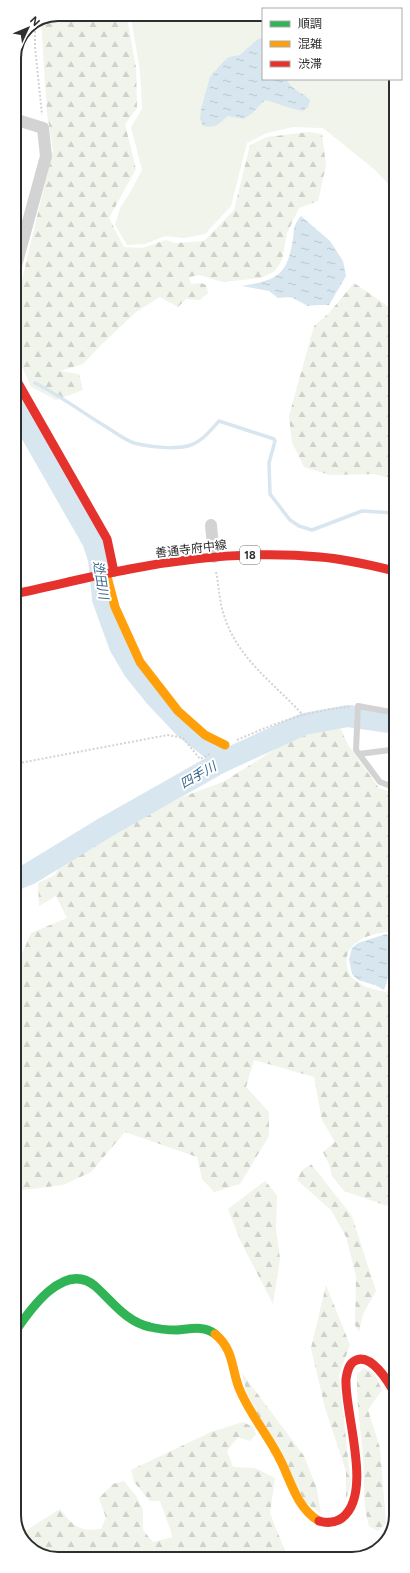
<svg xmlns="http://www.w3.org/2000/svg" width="410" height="1573" font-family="Figtree,'Noto Sans JP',sans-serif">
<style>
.green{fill:#f0f4eb}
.forest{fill:url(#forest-firs)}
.water{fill:url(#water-ripples)}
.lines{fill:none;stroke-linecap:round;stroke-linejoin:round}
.stream{stroke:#d8e6f0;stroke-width:3.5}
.river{stroke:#d8e6f0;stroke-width:22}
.path{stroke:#d3d3d3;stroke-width:2;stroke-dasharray:2 2;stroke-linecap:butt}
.lane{stroke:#d3d3d3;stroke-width:6}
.street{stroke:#d3d3d3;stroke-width:12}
.fast{stroke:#30b455;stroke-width:9}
.slow{stroke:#ff9f0a;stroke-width:9}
.jam{stroke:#e5322d;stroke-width:9}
.labels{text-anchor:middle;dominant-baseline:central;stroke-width:4;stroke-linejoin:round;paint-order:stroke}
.shield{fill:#fff;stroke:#6d6d6d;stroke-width:1}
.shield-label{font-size:11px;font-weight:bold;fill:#2e2e2e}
.street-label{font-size:12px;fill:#2e2e2e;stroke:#fff}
.water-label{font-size:13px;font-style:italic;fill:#3e6a8d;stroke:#fff}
.rim{fill:none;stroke:#2e2e2e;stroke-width:2}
</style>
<defs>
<pattern id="forest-firs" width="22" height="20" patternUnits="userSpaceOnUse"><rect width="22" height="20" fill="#f0f4eb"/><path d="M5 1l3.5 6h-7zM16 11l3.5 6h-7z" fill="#ced2ca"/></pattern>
<pattern id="water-ripples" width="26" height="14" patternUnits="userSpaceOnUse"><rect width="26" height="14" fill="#d8e6f0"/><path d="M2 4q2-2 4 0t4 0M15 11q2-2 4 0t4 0" fill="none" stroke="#bac6ce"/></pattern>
</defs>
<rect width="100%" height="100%" fill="#fff"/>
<polygon class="green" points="134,14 263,14 263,79 395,79 395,191 374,169 323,128 293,127 267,133 247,143 231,206 205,234 184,238 165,236 145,244 127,245 115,225 120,208 131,191 142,170 131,127 142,109 140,71 132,23"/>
<g class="forest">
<polygon points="58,14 131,14 128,23 136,68 137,108 125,124 136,169 109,218 124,247 142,248 166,240 176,243 204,241 234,210 250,145 267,137 309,132 322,134 326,165 318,201 299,208 287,233 282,260 275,271 261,278 223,282 199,275 189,277 191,284 201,283 206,285 208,293 200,300 186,299 178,307 160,297 136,312 101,345 83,364 60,371 79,374 83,390 56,400 31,387 18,357 18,297 53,150 47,113 41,21"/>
<polygon points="354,283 395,311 395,479 374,474 330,475 304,467 292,442 289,416 314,326 329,313"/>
<path d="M338 723 348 745 379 788 396 794V931C375 932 343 939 347 966 348 974 352 979 359 983 366 988 378 990 386 992L396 984V1046L390 1052 396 1079V1209L344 1191 332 1176 329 1164 323 1152 335 1142 322 1120 314 1077 254 1060 246 1087 269 1112V1136L240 1184 214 1192 202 1179 197 1157 125 1132 91 1172 63 1185 15 1191 14 959 20 958 31 933 67 918 56 896 39 906 38 883 55 875 61 863 182 797 223 782 306 730Z"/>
<polygon points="311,1164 352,1216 376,1291 363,1314 359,1332 355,1325 356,1276 346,1237 331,1210 297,1180 302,1170"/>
<polygon points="265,1181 277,1195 276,1228 280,1259 273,1304 240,1240 228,1209"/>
<polygon points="326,1285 350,1345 339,1375 351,1485 346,1499 346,1471 325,1408 311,1348"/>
<path d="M364 1368 374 1373 382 1390 368 1410 380 1448 386 1523 378 1531 369 1526C362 1504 365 1480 363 1458 361 1430 356 1402 357 1374Z"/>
<polygon points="242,1373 304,1456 317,1489 321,1514 305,1502 247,1394"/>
<path d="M243 1422 253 1427 256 1434 250 1441 238 1437 227 1451 233 1467 255 1468 275 1478 270 1513 283 1546 290 1558 52 1559 29 1548 22 1537 27 1530 60 1509C73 1526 79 1532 101 1529L106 1518 99 1498 113 1484 124 1481 136 1496 143 1510V1530L153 1542 173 1537 160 1501H150L134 1482 131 1470 211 1432Z"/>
</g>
<g class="water">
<path d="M263 38V79H286C294 92 301 91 310 100L308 107 303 111C290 109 278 103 265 100L251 114 244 119 228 116C220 123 215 129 203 126L200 119 201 109 210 77 223 62 229 57 240 55 258 39Z"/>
<path d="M301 216 330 241 343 261 346 276 329 305H317L308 306 291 297 278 298 269 291 242 286C277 280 287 276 293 239 294 228 294 224 301 216Z"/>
<path d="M386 934 390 936C397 947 389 978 384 990L375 985 358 980 352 974 349 959 352 948 358 943Z"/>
</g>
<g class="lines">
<path class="stream" d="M35 383C61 396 83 413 108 428 116 433 125 440 134 443 149 447 177 450 191 445 202 441 211 430 219 421L274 439 275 441 269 463 270 494 290 520 299 526 312 530 362 511 395 513"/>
<g class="river">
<polyline points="14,403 93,541 99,559 103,599 120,646 134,670 154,695 185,728 212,749 221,762"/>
<polyline points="14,880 29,874 106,827 221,762 304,724 348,716 396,723"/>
</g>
<g class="path">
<polyline points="35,23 35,47 42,115"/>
<path d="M216 572C219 585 219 599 223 612 236 658 273 682 303 715"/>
<path d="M237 740C273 724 309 710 349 707"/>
<polyline points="14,764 168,735 183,738 200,759 210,754"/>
</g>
<g class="lane">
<polyline points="396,713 358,706 356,750 359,754 390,750 396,750"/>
<polyline points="359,754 380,782 396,788"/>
</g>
<g class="street">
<polyline points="14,119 43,128 46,156 14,273"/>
<polyline points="211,525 214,557"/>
</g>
<path class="fast" d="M15 1332C29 1311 64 1260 95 1286 112 1301 126 1322 150 1327 158 1329 168 1330 177 1330 190 1329 204 1325 215 1334"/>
<g class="slow">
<polyline points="106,573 115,607 140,662 178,711 205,735 225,745"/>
<path d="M215 1334C234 1350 231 1367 239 1388 248 1411 264 1430 276 1452 290 1475 294 1506 319 1521"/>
</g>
<g class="jam">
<polyline points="14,372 18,383 107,539 114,572"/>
<path d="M14 594C53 586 91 576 130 569 192 557 257 551 320 557 346 559 370 565 395 571"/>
<path d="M319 1521C326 1523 335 1523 342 1518 374 1494 344 1412 346 1379 347 1373 348 1366 353 1362 370 1349 390 1384 396 1396"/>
</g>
</g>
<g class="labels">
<rect class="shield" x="240" y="546" width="20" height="18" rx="3"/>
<g class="shield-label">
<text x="250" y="555">18</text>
</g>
<g class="street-label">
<text transform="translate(191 549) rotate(-7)">善通寺府中線</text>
</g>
<g class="water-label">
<text transform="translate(101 580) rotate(81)">迯田川</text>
<text transform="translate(198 775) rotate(-30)">四手川</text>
</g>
</g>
<path d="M0 0H410V1573H0ZM58 21H352A37 37 0 0 1 389 58V1515A37 37 0 0 1 352 1552H58A37 37 0 0 1 21 1515V58A37 37 0 0 1 58 21Z" fill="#fff" fill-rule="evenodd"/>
<path class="rim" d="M58 21H352A37 37 0 0 1 389 58V1515A37 37 0 0 1 352 1552H58A37 37 0 0 1 21 1515V58A37 37 0 0 1 58 21Z"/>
<rect x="262" y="8" width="140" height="72" fill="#ffffff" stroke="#ababab"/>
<rect x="270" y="21" width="20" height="6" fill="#30b455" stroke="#ababab"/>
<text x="298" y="28" font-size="12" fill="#2e2e2e">順調</text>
<rect x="270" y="41" width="20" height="6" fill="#ff9f0a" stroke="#ababab"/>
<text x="298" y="48" font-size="12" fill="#2e2e2e">混雑</text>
<rect x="270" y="61" width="20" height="6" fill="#e5322d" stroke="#ababab"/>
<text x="298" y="68" font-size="12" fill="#2e2e2e">渋滞</text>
<g transform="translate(28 28) rotate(46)" stroke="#ffffff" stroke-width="3" paint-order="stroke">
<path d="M0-3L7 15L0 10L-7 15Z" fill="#2e2e2e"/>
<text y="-6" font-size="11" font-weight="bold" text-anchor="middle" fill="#2e2e2e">N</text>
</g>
</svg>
